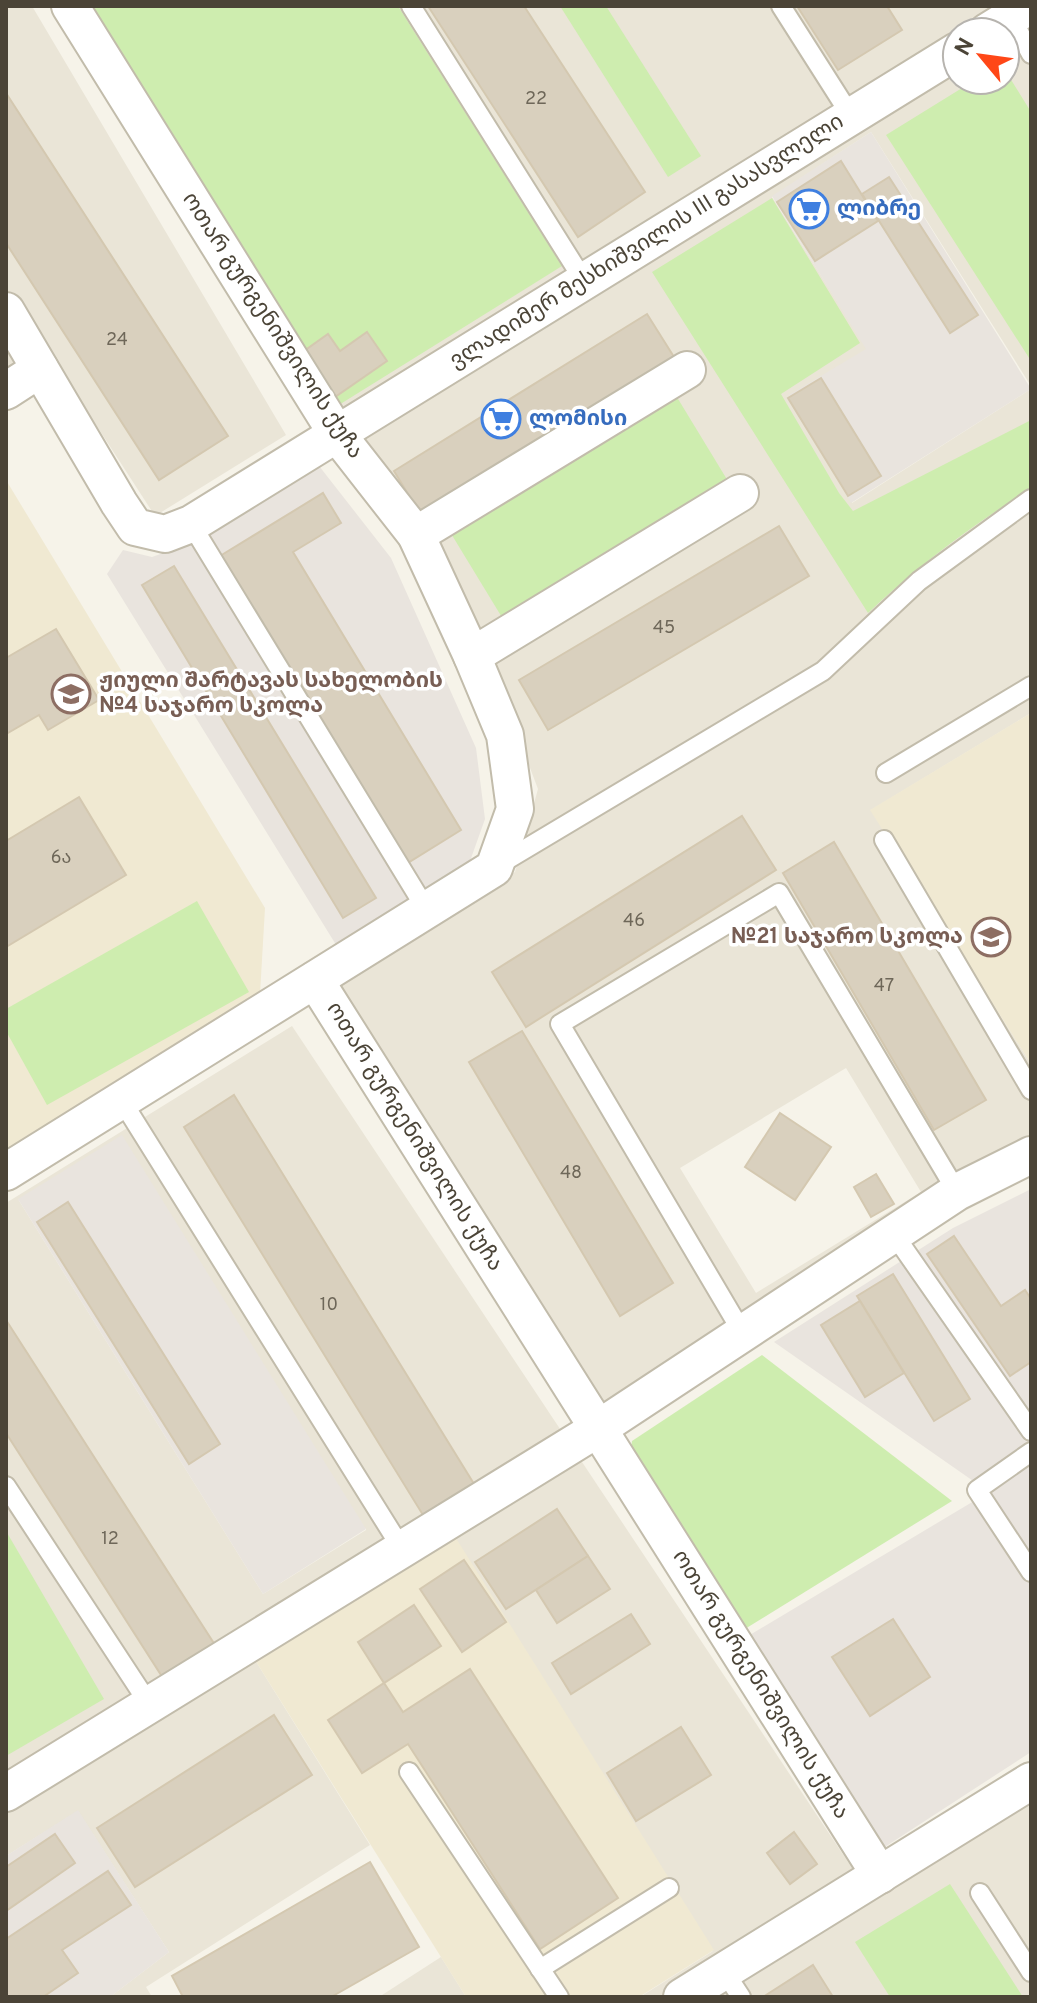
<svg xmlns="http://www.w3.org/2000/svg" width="1037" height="2003" font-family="Overpass,'Noto Sans Georgian',sans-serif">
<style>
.residential{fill:#eae5d7;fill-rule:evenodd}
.industrial{fill:#e9e4de}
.education{fill:#f0e9d2}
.green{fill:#ceedaf}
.building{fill:#d9d0be;stroke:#d4c8b0;stroke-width:2}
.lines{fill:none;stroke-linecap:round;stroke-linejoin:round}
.lane-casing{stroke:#c2bcab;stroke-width:22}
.street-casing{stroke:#c2bcab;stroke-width:40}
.lane{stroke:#fff;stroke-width:18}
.street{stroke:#fff;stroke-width:36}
.labels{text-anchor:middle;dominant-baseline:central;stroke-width:7;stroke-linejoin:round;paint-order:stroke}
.number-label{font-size:18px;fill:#6e6759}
.shop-label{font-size:22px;font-weight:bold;fill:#366cbe;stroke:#fff;text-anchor:start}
.street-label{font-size:22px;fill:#4b4437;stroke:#fff}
.education-label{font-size:22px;font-weight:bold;fill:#785e54;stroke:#fff;text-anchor:start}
</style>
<rect width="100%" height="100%" fill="#f6f3e9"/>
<g class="residential">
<polygon points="6,6 32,6 286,435 155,516 45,346 6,370"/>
<polygon points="75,6 995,6 334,418"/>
<path d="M1031 26V386L871 132 772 197 867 349 852 503 1031 389V713L871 810 1031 1064V1137L830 1254 600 1408 330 982 515 872 538 789 474 620 362 440 957 72V80H1005V42ZM846 1068 921 1192 756 1293 680 1168Z"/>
<path d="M292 1026 874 1901 1031 1797V1997H640L713 1951 255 1660 370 1845 146 1987 152 1997H110L169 1952 78 1811 6 1856V1203ZM18 1199 366 1529V1530L263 1594Z"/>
<polygon points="441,1957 466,1997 379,1997"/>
</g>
<g class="industrial">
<polygon points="871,132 1031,389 851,503 789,395 866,349 772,196"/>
<polygon points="316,462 391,558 476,748 485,819 465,875 338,948 107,574 123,550 152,557 177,548"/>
<polygon points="122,1135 366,1529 263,1594 18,1199"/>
<polygon points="1031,1189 1031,1752 874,1854 743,1639 989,1492 774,1342 953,1228"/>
<polygon points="78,1810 169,1952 110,1997 6,1997 6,1856"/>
</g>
<g class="education">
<polygon points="6,480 265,908 260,994 6,1156"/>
<polygon points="1031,713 1031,1064 870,810"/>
<polygon points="454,1535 714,1950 639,1997 466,1997 255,1660"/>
</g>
<g class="green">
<polygon points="80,6 398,6 562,266 334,408"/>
<polygon points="560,6 606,6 701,156 668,177"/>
<polygon points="1005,70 1031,112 1031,361 886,135 975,80 1005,80"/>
<path d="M772 198 860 343 781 394 839 493 853 511 1031 420V489C973 524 918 566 868 613L652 272Z"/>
<polygon points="672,389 731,486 506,624 447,527"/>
<polygon points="197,901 249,992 47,1105 6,1031 6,1009"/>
<polygon points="762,1355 952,1501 740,1632 630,1458 632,1441"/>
<polygon points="6,1531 104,1699 6,1756"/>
<polygon points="950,1884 1023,1997 890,1997 855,1942"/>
</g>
<g class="building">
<polygon points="428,6 524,6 645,192 578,237"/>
<polygon points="797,6 887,6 902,30 838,70"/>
<polygon points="6,93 228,436 159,480 6,243"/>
<polygon points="841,161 878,221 815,261 777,202"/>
<polygon points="889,177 978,315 950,333 862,194"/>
<polygon points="647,314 679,365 425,522 394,471"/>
<polygon points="367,332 387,361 335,397 304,351 328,334 340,351"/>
<polygon points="821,378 881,476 848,496 788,398"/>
<polygon points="323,493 341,523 293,552 461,830 406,864 220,556"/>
<polygon points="779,526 809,576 548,730 519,680"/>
<polygon points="174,566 376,898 343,918 142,585"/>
<polygon points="56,629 99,700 48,730 39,715 6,734 6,658"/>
<polygon points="79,797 126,875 6,947 6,841"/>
<polygon points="742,816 776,870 526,1027 492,972"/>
<polygon points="834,842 986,1100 934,1130 783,873"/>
<polygon points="522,1031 673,1283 620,1316 469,1062"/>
<polygon points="234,1095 474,1484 423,1515 184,1127"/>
<polygon points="780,1113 831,1147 795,1200 745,1167"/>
<polygon points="876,1174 894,1204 871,1217 854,1187"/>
<polygon points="68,1202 220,1444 189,1464 37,1222"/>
<polygon points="954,1236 1001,1306 1025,1290 1031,1299 1031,1362 1010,1376 927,1254"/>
<polygon points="893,1274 970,1399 934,1421 857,1296"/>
<polygon points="860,1301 904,1373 865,1397 821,1325"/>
<polygon points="6,1320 215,1645 163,1678 6,1433"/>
<polygon points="557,1509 588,1556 506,1609 475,1562"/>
<polygon points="588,1556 610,1589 557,1623 536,1590"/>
<polygon points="464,1560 506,1622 462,1652 420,1589"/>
<polygon points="414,1605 441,1646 384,1683 358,1642"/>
<polygon points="631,1614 650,1644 571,1694 552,1663"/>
<polygon points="893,1619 930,1677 870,1716 832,1657"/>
<polygon points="470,1669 618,1898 540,1949 408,1744 362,1773 328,1720 384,1683 403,1712"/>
<polygon points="274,1715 312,1775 135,1887 97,1828"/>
<polygon points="681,1727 711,1775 636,1821 607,1773"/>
<polygon points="794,1832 817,1864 790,1884 767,1853"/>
<polygon points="55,1834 75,1863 6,1911 6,1867"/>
<polygon points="370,1862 419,1947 331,1997 183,1997 172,1976"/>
<polygon points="108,1871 131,1905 62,1950 78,1973 43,1997 6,1997 7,1982 6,1939"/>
<polygon points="813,1965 833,1997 763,1997"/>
</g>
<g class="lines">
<defs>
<g id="lane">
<polyline points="411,6 584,281"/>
<polyline points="781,6 851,116"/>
<polyline points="1011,17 1031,54"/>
<polyline points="191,524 426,909"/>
<polyline points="886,773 1031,686"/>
<polyline points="884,840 1031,1090"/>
<polyline points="500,864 823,671 919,581 1031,499"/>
<polyline points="122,1101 402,1549"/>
<polyline points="893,1233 1031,1431"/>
<polyline points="742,1332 560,1024 779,893 957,1192"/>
<polyline points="1031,1452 977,1490 1031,1572"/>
<polyline points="6,1486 149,1704"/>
<polyline points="409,1772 559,1997"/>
<polyline points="980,1893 1031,1972"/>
<polyline points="540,1969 669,1888"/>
<polyline points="724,1971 741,1997"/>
</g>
<g id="street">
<polyline points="987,32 1029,6"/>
<polyline points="6,311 119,503 135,527 165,534 191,524 957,51"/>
<polyline points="6,391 40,369"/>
<polyline points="416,535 687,370"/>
<polyline points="472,656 740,493"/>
<polyline points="315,980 880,1875"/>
<polyline points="6,1172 494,868 515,809 505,735 472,656 416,535 337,434 70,6"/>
<polyline points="6,1793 599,1428 957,1192 1031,1155"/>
<polyline points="682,1997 1031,1781"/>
</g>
</defs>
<use href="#lane" class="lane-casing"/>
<use href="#street" class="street-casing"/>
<use href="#lane" class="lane"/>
<use href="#street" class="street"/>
</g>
<defs>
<symbol id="supermarket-ring" viewBox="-11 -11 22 22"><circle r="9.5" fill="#fff" stroke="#3f7fe0" stroke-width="1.5"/><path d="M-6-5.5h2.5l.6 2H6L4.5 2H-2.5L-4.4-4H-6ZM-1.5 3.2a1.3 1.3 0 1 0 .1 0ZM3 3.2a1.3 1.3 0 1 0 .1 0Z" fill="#3f7fe0"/></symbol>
<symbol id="school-ring" viewBox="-11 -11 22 22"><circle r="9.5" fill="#fff" stroke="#8d6e63" stroke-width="1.5"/><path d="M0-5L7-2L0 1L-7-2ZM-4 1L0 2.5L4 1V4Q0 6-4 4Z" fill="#8d6e63"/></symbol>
</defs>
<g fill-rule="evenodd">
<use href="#supermarket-ring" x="787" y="187" width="44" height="44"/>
<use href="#supermarket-ring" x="479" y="397" width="44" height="44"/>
<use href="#school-ring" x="49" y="672" width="44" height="44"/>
<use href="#school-ring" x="969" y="915" width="44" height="44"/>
</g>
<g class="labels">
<g class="number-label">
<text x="536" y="99">22</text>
<text x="117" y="340">24</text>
<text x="664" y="628">45</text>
<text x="61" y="858">6ა</text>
<text x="634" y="921">46</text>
<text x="884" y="986">47</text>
<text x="571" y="1173">48</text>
<text x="329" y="1305">10</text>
<text x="110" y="1539">12</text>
</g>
<g class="shop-label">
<text x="837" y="209">ლიბრე</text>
<text x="529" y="419">ლომისი</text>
</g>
<g class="street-label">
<text transform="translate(647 242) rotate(-32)">ვლადიმერ მესხიშვილის III გასასვლელი</text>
<text transform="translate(272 326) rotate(57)">ოთარ გურგენიშვილის ქუჩა</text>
<text transform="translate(414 1137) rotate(58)">ოთარ გურგენიშვილის ქუჩა</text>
<text transform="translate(760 1685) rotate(58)">ოთარ გურგენიშვილის ქუჩა</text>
</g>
<g class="education-label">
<text x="99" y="681">ჟიული შარტავას სახელობის<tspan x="99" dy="25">№4 საჯარო სკოლა</tspan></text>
<text x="963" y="937" text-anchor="end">№21 საჯარო სკოლა</text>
</g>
</g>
<rect width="1037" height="2003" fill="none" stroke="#4b4437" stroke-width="16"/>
<g transform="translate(981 56) rotate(299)"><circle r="38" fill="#ffffff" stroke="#b7b4af" stroke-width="2"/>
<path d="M0-6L14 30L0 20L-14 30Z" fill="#ff4717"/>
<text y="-12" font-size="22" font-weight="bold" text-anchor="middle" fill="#4b4437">N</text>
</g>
</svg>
